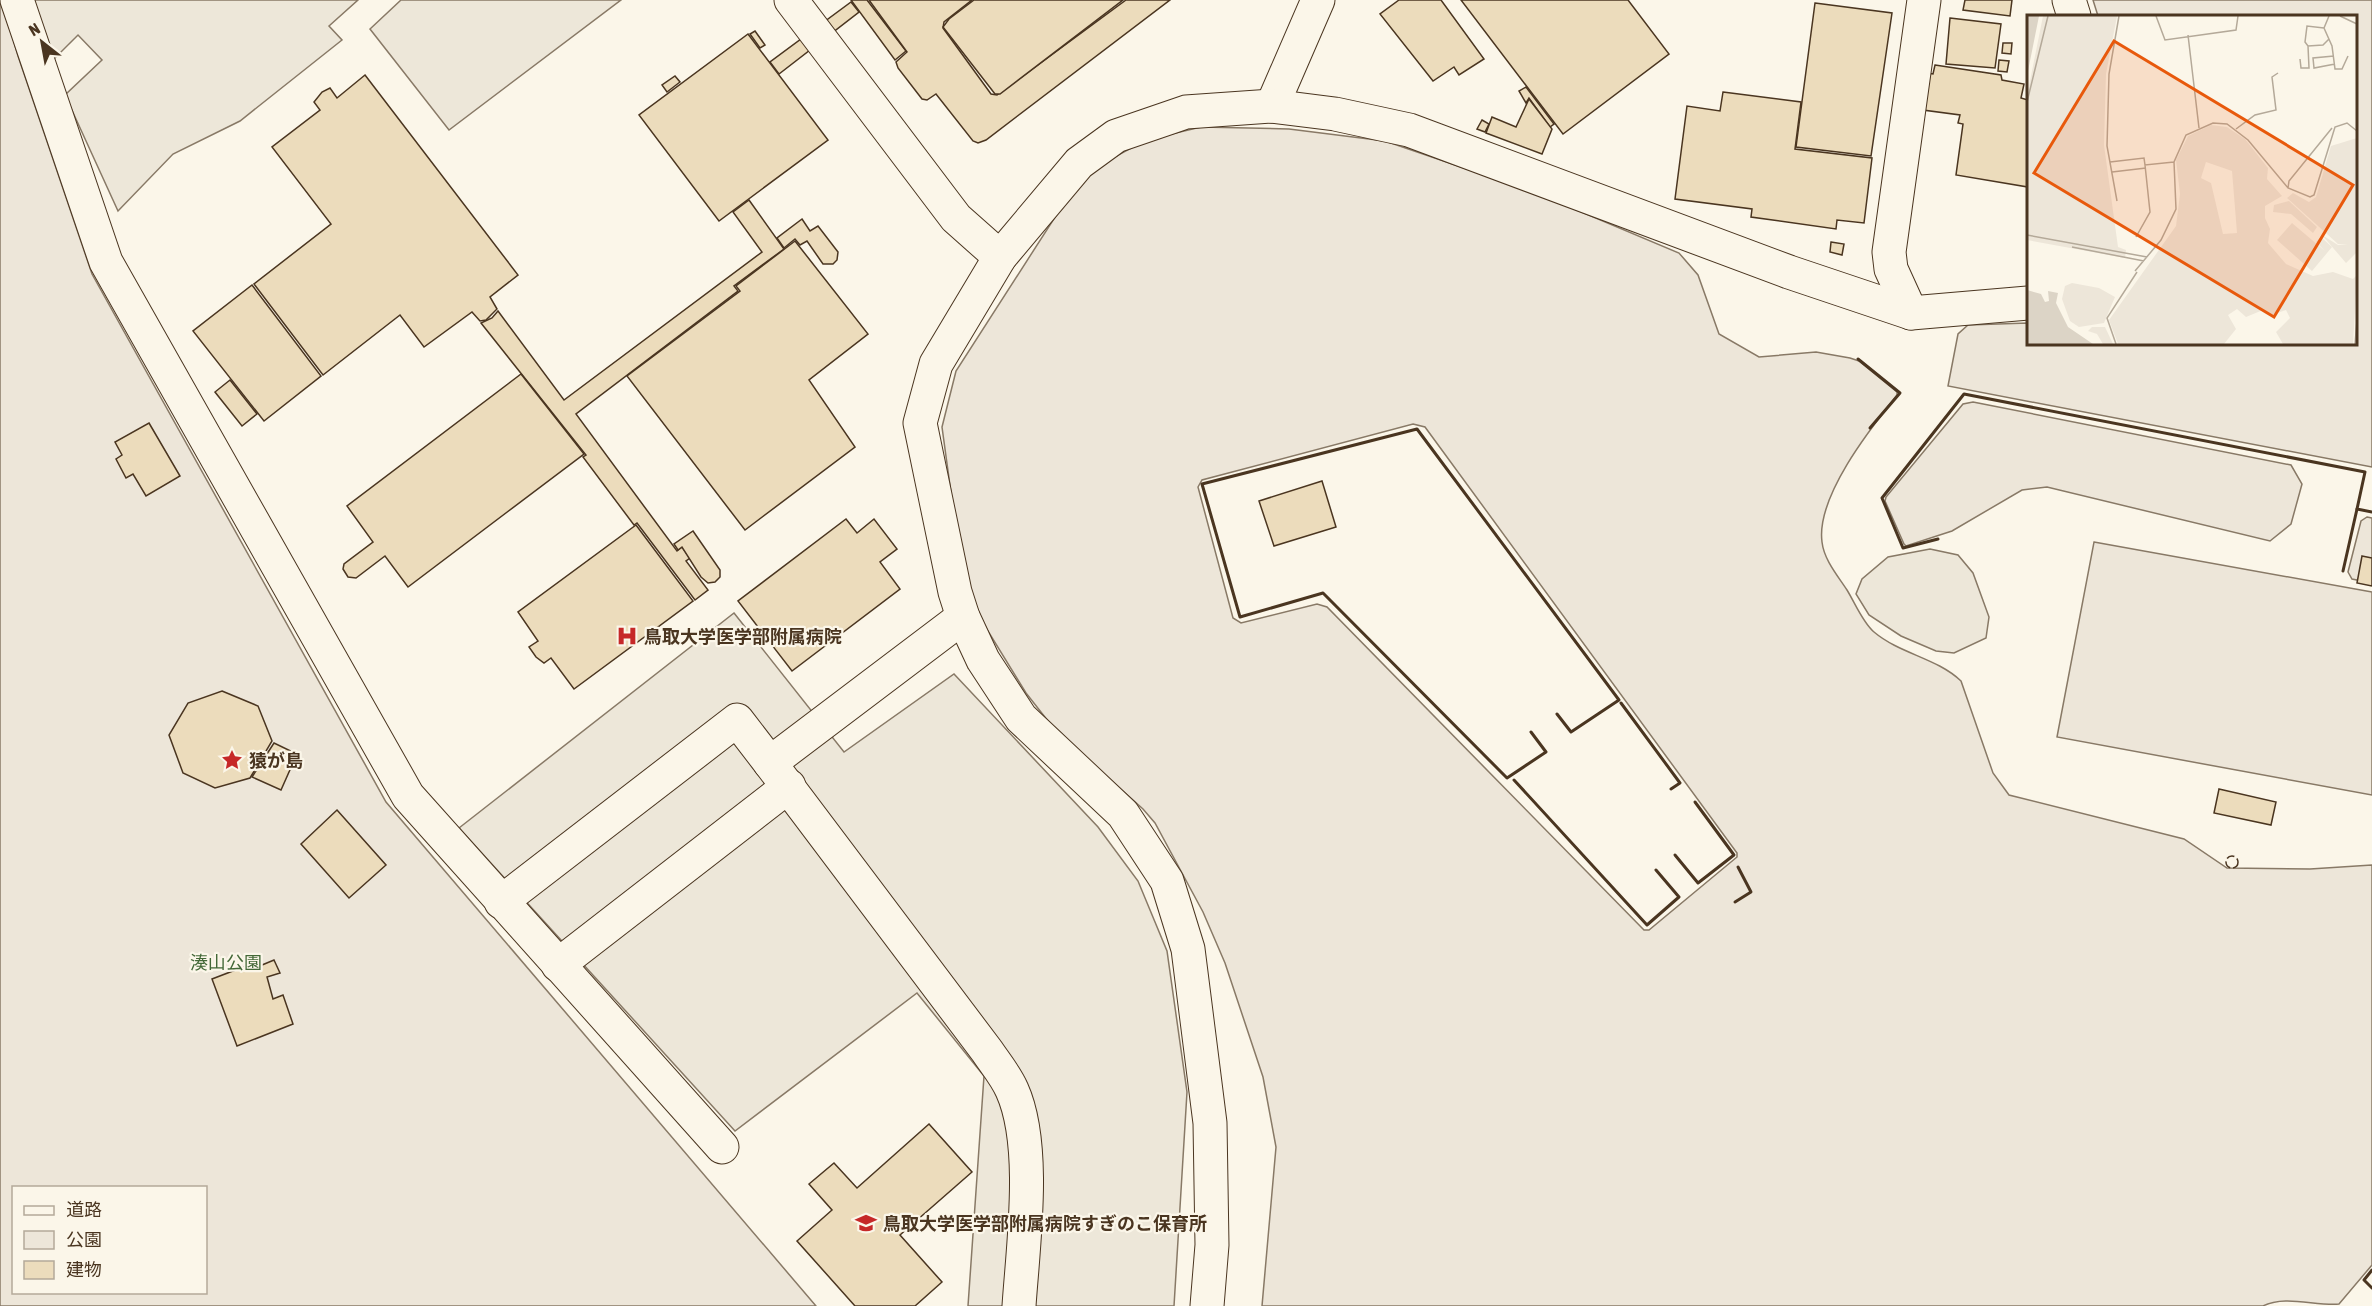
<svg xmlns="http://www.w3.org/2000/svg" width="2372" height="1306" font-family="'Asap Condensed','Noto Sans JP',sans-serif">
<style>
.green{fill:#ede6d9;stroke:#887966;stroke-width:1.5;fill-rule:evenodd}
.parking{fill:#ede7d9;stroke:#887966;stroke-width:1.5}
.building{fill:#ecdcbc;stroke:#4a3520;stroke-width:1.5}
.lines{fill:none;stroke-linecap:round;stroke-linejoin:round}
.minor-casing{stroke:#4a3520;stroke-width:35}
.minor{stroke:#fbf6e9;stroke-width:33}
.fence{stroke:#4a3520;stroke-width:1.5;stroke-dasharray:8 3;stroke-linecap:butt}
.wall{stroke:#4a3520;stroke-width:3}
.labels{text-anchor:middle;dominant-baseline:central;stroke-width:4.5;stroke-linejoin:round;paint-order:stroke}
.poi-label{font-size:18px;font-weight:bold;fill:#4a3520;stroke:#fbf6e9;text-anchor:start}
.park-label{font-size:18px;fill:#436837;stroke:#fbf6e9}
.inset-road{fill:none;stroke:#b4a999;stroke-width:1.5}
.view{fill:#e8590c;fill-opacity:0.15;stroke:#e8590c;stroke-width:3}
.inset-edge{fill:none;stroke:#4a3520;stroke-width:3}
</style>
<rect width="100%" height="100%" fill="#fbf6e9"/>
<g class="green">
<path d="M0 0H2L18 56 92 274 386 802 816 1306H0ZM14 1188H206V1292H14Z"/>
<polygon points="2093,0 2372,0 2372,467 1948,386 1958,334 1968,325 2028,323 2028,344 2356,344 2356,16 2098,16"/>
<path d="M1201 127 1289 129 1385 141 1534 192 1679 253 1698 275 1719 334 1759 357 1816 352 1850 358 1859 361 1897 392V395C1870 429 1816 497 1822 542 1824 560 1838 576 1847 590 1855 603 1863 623 1874 632 1900 654 1937 658 1961 681L1993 773 2009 795 2184 839 2227 868 2310 869 2372 865V1265L2339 1304C2315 1306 2285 1295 2263 1306H1262L1276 1147 1263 1077 1225 963 1203 912 1155 823 1143 809 1079 752 1048 721 1026 693 983 623 969 593 955 522 942 427 956 371 1077 183 1107 161 1146 140ZM1413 424 1425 427 1737 853V857L1649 930H1644L1327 607 1317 604 1241 623 1233 618 1198 487 1202 480Z"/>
<polygon points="1973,402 2291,465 2302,484 2291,524 2270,541 2047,487 2022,490 1952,531 1906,546 1904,544 1885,501 1886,497 1963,404"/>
<polygon points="2367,517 2372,518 2372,583 2352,579 2348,572 2361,521"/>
<polygon points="2094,542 2372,592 2372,795 2057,737"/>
</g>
<g class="parking">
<polygon points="32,0 358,0 329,26 342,40 240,121 173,154 118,211 65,95 102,60 78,35 54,59"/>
<polygon points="401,0 621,0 449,130 370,29"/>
<polygon points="1930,549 1958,555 1973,573 1989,617 1986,638 1954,653 1936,651 1901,636 1869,615 1856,594 1862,579 1888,557"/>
<polygon points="734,613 844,752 954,674 1098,827 1138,881 1167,951 1187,1092 1174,1306 968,1306 984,1076 917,993 735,1131 459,828"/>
</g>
<g class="building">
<polygon points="851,0 867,0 906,51 895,60"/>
<polygon points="869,0 972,0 944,22 943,28 991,94 997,95 1126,0 1170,0 986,140 978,143 973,141 936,94 927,100 922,99 898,68 896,62 907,52"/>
<polygon points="974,0 1123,0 1000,94 995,94 943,27 949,19"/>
<polygon points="1399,0 1441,0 1484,59 1459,75 1454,67 1433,81 1380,14"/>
<polygon points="1461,0 1628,0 1669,54 1563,134"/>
<polygon points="1965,0 2012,0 2010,16 1963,10"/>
<polygon points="851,2 859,12 779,74 770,62"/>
<polygon points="1815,3 1892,13 1871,156 1796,147"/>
<polygon points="1950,18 2001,24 1995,68 1946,64"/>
<polygon points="755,31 765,45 760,48 750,34"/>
<polygon points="748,34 828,140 719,221 639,115"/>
<polygon points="2003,43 2012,43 2011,54 2002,53"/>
<polygon points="1999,60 2009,61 2007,72 1998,71"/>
<polygon points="1935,65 2001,75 2002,80 2024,84 2021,98 2028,100 2028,187 1956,175 1963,124 1958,123 1960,115 1923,110 1927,73 1933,74"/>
<polygon points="365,75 518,275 490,297 497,309 486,320 480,321 472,312 424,347 400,315 323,375 254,284 331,224 272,147 320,110 314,102 322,92 330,88 337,98"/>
<polygon points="675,76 680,82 667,92 662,85"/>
<polygon points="1526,87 1554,124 1550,127 1529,98 1526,103 1519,91"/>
<polygon points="1723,92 1801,102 1795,149 1872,158 1864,223 1837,220 1836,229 1751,217 1752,209 1675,199 1687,106 1720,111"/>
<polygon points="1529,99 1552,129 1542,154 1486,133 1492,117 1516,127"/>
<polygon points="1482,120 1489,124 1485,132 1477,129"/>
<polygon points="749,200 784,249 734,286 738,291 576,414 677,551 682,547 690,558 686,561 708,590 695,600 637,523 634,525 583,457 586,455 481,323 492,318 498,311 564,400 762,252 733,212"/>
<polygon points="802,219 810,231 818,226 838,252 837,260 833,264 823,264 807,241 800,245 795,239 784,248 777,238"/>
<polygon points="795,241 868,334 809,380 855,447 745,530 627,376 740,291 736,286"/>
<polygon points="1831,242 1844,244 1842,255 1830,252"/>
<polygon points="252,285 321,376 264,421 193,331"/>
<polygon points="521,374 584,454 408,587 385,556 356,578 348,577 343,569 344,564 373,542 347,506"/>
<polygon points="230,380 257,414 242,426 215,392"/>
<polygon points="149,423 180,476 146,496 133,474 126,478 116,459 122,455 115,442"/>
<polygon points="1322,481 1336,527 1274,546 1259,501"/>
<polygon points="846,519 857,533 874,519 897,549 880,562 900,589 792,671 738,601"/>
<polygon points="636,525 693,601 574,689 551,658 544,663 536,657 529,647 538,641 518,612"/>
<polygon points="693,531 720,570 720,577 715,582 708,583 701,577 682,547 678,550 674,544"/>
<polygon points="2362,556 2372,558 2372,586 2357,583"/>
<polygon points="222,691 258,706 272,741 250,778 215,788 183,773 169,735 188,703"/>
<polygon points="274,743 297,754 281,790 252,777"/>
<polygon points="2219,789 2276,802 2271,825 2214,813"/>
<polygon points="337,810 386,865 349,898 301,844"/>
<polygon points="274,960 280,973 267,977 273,999 283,995 293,1024 237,1046 212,979 259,961 262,965"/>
<polygon points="929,1124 972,1172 900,1235 942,1282 915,1306 855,1306 797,1241 832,1210 809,1184 834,1163 857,1188"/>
</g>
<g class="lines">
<defs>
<g id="minor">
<polyline points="17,0 106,262 408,796 722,1147"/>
<polyline points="791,0 956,218 1000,257"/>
<polyline points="2069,0 2074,16"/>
<polyline points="1272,106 1318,0"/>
<polyline points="1911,313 1891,269 1889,252 1924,0"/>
<path d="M770 763 987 1051C995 1063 1006 1076 1012 1090 1037 1145 1023 1246 1019 1306"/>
<polyline points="501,902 737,720 770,763 963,617"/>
<polyline points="558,965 789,786"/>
<polyline points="1207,1306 1212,1245 1210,1123 1188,949 1167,881 1123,814 1021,718 983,660 963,617 955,592 920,423 936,364 1000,257 1079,163 1116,136 1186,112 1272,106 1335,114 1409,130 1789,272 1911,313 2028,303"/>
</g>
</defs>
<use href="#minor" class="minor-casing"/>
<use href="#minor" class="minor"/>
<circle class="fence" cx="2232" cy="862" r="6"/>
<g class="wall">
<polyline points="1858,359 1900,393 1870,428"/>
<polyline points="1938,539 1903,548 1882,498 1964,394 2365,472 2357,509 2372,512"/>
<polyline points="2343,571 2357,509"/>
<polyline points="1621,703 1680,783 1671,789"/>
<polyline points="1531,732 1546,752 1507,778 1323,593 1240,617 1202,484 1417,429 1619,700 1571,732 1557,714"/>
<polyline points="1514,780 1647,925 1679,897 1656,870"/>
<polyline points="1675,855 1698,883 1734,855 1695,802"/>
<polyline points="1735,902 1751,892 1738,867"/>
<polyline points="2372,1270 2364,1280 2372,1288"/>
</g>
</g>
<defs>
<symbol id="hospital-bare" viewBox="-9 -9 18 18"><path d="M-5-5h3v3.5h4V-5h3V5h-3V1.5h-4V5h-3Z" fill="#c62828" stroke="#fbf6e9" stroke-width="2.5" paint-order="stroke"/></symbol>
<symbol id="sight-bare" viewBox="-9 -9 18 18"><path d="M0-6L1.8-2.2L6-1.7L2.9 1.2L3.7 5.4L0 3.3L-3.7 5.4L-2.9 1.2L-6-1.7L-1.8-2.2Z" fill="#c62828" stroke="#fbf6e9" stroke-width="2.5" paint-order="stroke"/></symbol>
<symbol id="school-bare" viewBox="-9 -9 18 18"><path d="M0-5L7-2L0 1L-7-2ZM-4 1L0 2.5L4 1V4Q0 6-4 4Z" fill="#c62828" stroke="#fbf6e9" stroke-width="2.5" paint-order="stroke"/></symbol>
</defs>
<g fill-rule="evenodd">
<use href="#hospital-bare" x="612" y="621" width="30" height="30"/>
<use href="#sight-bare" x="217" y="745" width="30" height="30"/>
<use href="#school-bare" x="851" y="1208" width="30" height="30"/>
</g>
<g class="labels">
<g class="poi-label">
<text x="644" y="636">鳥取大学医学部附属病院</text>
<text x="249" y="760">猿が島</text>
<text x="883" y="1223">鳥取大学医学部附属病院すぎのこ保育所</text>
</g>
<g class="park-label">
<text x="226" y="962">湊山公園</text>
</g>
</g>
<g transform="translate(2027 15)">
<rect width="330" height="330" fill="#fbf6e9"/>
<path d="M16 1H90L79 59 77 130 91 232 99 235 98 243 0 225V81ZM184 110 200 112 218 124 241 153 240 164 255 181 238 191V203L243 214 241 228 259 249 286 261 306 257 326 264 330 260 326 329H256L249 317 263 303 259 295 244 300 236 295 219 302 210 294 201 300 209 314 197 329H91L82 305 149 211 153 179 149 145 161 121ZM179 147 205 156 210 218 196 219 184 168 174 163ZM330 123V237L319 248 295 220 311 230H321L311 229 260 183 266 178 282 187 289 182 304 131ZM262 186 290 212 286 218 264 199 246 197 247 190ZM265 208 298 236 289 227 294 222 305 232 285 256 250 225ZM45 268 72 273 88 282 77 308 52 312 43 306 35 284 38 271ZM65 312H78L86 329H76L70 319 61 316Z" fill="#ede6d9" fill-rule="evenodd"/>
<path d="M0 1H12L0 61ZM0 275 14 279 18 287 22 286 21 276 31 278 29 288 41 312 66 329H0Z" fill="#dcd4c6"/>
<path class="inset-road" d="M129 1 138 25 209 15 211 1M302 1 297 13 305 31 308 54H315L321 41M313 1 330 9M297 13 280 11 278 27 281 31 296 30 302 24M161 20 172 113M307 41 286 43 287 53 308 49M273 44 274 53H282L281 31M0 87 21 1M209 114 228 100 249 95 245 62 251 58M83 147 117 143 118 150 147 147M85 157 119 153M261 173 262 166 305 113M90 186 80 131 82 59 92 1M0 220 120 242M109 222 123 197 118 150M45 232 117 246M108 256 134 225 149 194 147 147 159 120 186 108 200 109 221 125 261 173 283 182 287 180 308 112 320 108 330 116M89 329 80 303 110 257M328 329 330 305"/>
<path class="view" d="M87 26 326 170 247 302 7 158Z"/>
<rect width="330" height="330" class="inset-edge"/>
</g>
<rect x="12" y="1186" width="195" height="108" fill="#fbf6e9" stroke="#b4a999" stroke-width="1.5"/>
<rect x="24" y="1206" width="30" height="9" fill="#fbf6e9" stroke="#b4a999" stroke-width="1.5"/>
<text x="66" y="1216" font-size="18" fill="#4a3520">道路</text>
<rect x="24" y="1231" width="30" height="18" fill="#ede6d9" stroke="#b4a999" stroke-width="1.5"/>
<text x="66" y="1246" font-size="18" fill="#4a3520">公園</text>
<rect x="24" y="1261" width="30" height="18" fill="#ecdcbc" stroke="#b4a999" stroke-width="1.5"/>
<text x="66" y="1276" font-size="18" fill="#4a3520">建物</text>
<g transform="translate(42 42) rotate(329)" stroke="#fbf6e9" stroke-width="4.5" paint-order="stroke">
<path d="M0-4.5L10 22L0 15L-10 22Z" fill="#4a3520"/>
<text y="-9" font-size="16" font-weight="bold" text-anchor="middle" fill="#4a3520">N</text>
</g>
</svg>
